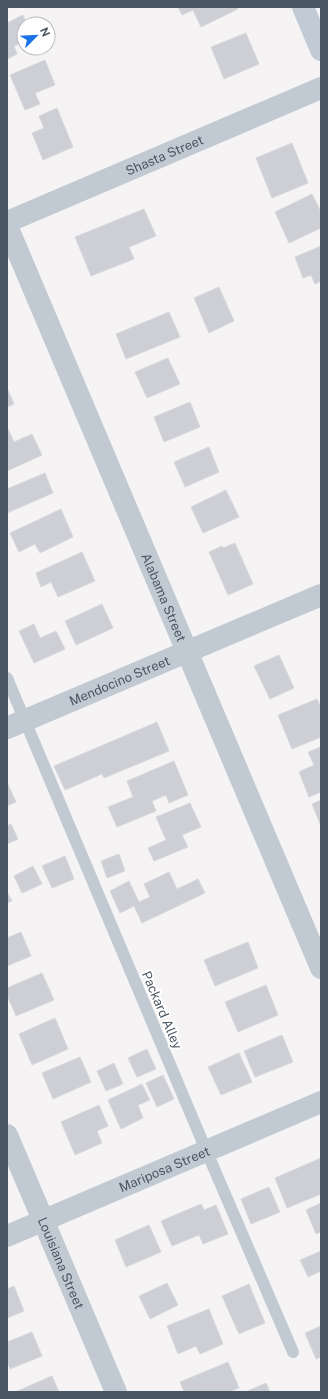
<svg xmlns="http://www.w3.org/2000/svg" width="328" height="1399" font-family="'Public Sans',sans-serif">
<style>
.building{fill:#cdcfd5;stroke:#d7d9de}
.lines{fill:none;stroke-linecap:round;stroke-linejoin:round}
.service{stroke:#c1cad2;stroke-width:12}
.minor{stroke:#c1cad2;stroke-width:22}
.tertiary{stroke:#c1cad2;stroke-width:22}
.secondary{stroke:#c1cbd6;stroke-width:22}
.labels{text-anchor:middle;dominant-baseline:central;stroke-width:4;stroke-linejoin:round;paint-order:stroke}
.street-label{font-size:13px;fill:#4a5661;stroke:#fff}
</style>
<rect width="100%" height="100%" fill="#f5f3f3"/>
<g class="building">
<polygon points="178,7 237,7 238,9 201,27 193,10 182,15"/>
<polygon points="23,15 27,24 24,24 24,42 14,46 17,54 7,59 7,23"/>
<polygon points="246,33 259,64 224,79 211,47"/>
<polygon points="45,60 55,85 35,93 40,104 25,110 10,75"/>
<polygon points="57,108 73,147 43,160 32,133 44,128 39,116"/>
<polygon points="292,143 308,183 272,198 256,158"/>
<polygon points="312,194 321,212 321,228 289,243 275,212"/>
<polygon points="144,209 156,236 129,247 134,259 91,276 75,237"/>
<polygon points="321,246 321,281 315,284 311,275 303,278 295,257"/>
<polygon points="219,287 234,321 209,333 194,298"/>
<polygon points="169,312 180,337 126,359 116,334"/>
<polygon points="168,358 180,384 147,398 135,372"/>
<polygon points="7,388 14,404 7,407"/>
<polygon points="190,402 200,427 164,442 154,417"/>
<polygon points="7,429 8,429 14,442 32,434 42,455 7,471"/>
<polygon points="209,447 219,472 185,487 174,462"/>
<polygon points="45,473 53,493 7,513 7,489"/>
<polygon points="226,490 239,517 203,533 191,507"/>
<polygon points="61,509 73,537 40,553 35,544 19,552 10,533"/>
<polygon points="235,543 253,584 228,595 209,552 222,546 223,548"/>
<polygon points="82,552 95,581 58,597 51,582 41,587 36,573"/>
<polygon points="102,604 113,628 76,645 65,621"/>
<polygon points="34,624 40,638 56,631 65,649 34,663 19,631"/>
<polygon points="279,655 294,688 270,699 254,666"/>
<polygon points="317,699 321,707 321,737 292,749 278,715"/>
<polygon points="157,722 169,751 104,778 102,774 65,790 54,766"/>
<polygon points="321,747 321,792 309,797 299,772 314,765 308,752"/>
<polygon points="174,761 188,795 169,803 166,795 152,801 156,811 117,827 108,807 133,797 127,781"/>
<polygon points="7,782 16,802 7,806"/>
<polygon points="321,800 321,826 312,804"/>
<polygon points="190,803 201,827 182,835 188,847 154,861 148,848 166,840 156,817"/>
<polygon points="11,824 18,839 7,844 7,826"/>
<polygon points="119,854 125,871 107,878 101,861"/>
<polygon points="65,856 74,879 52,888 42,866"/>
<polygon points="33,866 42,884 22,893 14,876"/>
<polygon points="169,872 177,889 198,879 205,893 142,923 134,906 120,913 110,891 129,881 139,902 150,897 144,884"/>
<polygon points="7,892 12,901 7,903"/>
<polygon points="21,932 31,956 7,966 7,938"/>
<polygon points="248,942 258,968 215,986 204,960"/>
<polygon points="42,973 54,1000 16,1016 7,995 7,988"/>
<polygon points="266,985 278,1015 238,1032 225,1002"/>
<polygon points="55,1018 68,1049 32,1065 19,1034"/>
<polygon points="282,1035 293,1062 255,1077 244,1051"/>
<polygon points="147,1049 156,1069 137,1077 128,1058"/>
<polygon points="239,1053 252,1082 221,1095 208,1067"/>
<polygon points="80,1057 91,1082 53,1099 42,1073"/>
<polygon points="114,1063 123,1084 106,1091 97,1071"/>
<polygon points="163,1075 174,1099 157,1107 146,1083"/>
<polygon points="142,1084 150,1100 138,1105 143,1118 121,1129 108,1100"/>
<polygon points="99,1105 108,1126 97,1131 102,1143 75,1155 61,1122"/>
<polygon points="321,1158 321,1194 287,1208 275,1178"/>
<polygon points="269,1187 280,1212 251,1224 241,1199"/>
<polygon points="321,1203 321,1232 316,1234 306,1210"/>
<polygon points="201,1204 204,1210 216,1205 228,1234 203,1244 199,1235 172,1246 161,1221"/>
<polygon points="149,1225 161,1252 126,1267 115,1240"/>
<polygon points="321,1251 321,1271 308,1277 300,1260"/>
<polygon points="167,1283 178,1305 150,1319 139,1296"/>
<polygon points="249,1284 265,1323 239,1334 222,1296"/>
<polygon points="14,1286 24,1311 7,1318 7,1289"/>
<polygon points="209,1309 223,1344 200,1354 196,1346 178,1354 167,1326"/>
<polygon points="321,1326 321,1357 316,1359 305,1333"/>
<polygon points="32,1332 42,1356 10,1369 7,1361 7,1342"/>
<polygon points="228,1362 239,1388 228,1392 184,1392 180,1382"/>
<polygon points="52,1376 59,1392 15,1392"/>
<polygon points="266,1383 270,1392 245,1392"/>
</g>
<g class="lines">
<polyline class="service" points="7,678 206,1150 293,1352"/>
<g class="minor">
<path id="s1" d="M7 222 321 88"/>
<path id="s2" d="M7 226 321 968"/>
<path id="s3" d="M7 728 321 595"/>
<path id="s4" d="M7 1135 116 1392"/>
</g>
<path class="tertiary" id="s5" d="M7 1236 321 1102"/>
<polyline class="secondary" points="303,7 321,50"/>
</g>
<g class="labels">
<g class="street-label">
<text stroke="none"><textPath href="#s1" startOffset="171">Shasta Street</textPath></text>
<text stroke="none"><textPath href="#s2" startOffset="403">Alabama Street</textPath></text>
<text stroke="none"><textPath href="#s3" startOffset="122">Mendocino Street</textPath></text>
<text transform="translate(162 1010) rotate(67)">Packard Alley</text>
<text stroke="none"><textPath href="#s5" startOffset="171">Mariposa Street</textPath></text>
<text stroke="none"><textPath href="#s4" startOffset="139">Louisiana Street</textPath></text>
</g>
</g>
<rect width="328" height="1399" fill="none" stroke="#4a5661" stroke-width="16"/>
<g transform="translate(36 36) rotate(66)"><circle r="19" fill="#ffffff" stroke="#b7bbc0"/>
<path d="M0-3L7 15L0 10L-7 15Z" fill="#1a73e8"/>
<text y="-6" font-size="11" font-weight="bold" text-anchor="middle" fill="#4a5661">N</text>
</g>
</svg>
